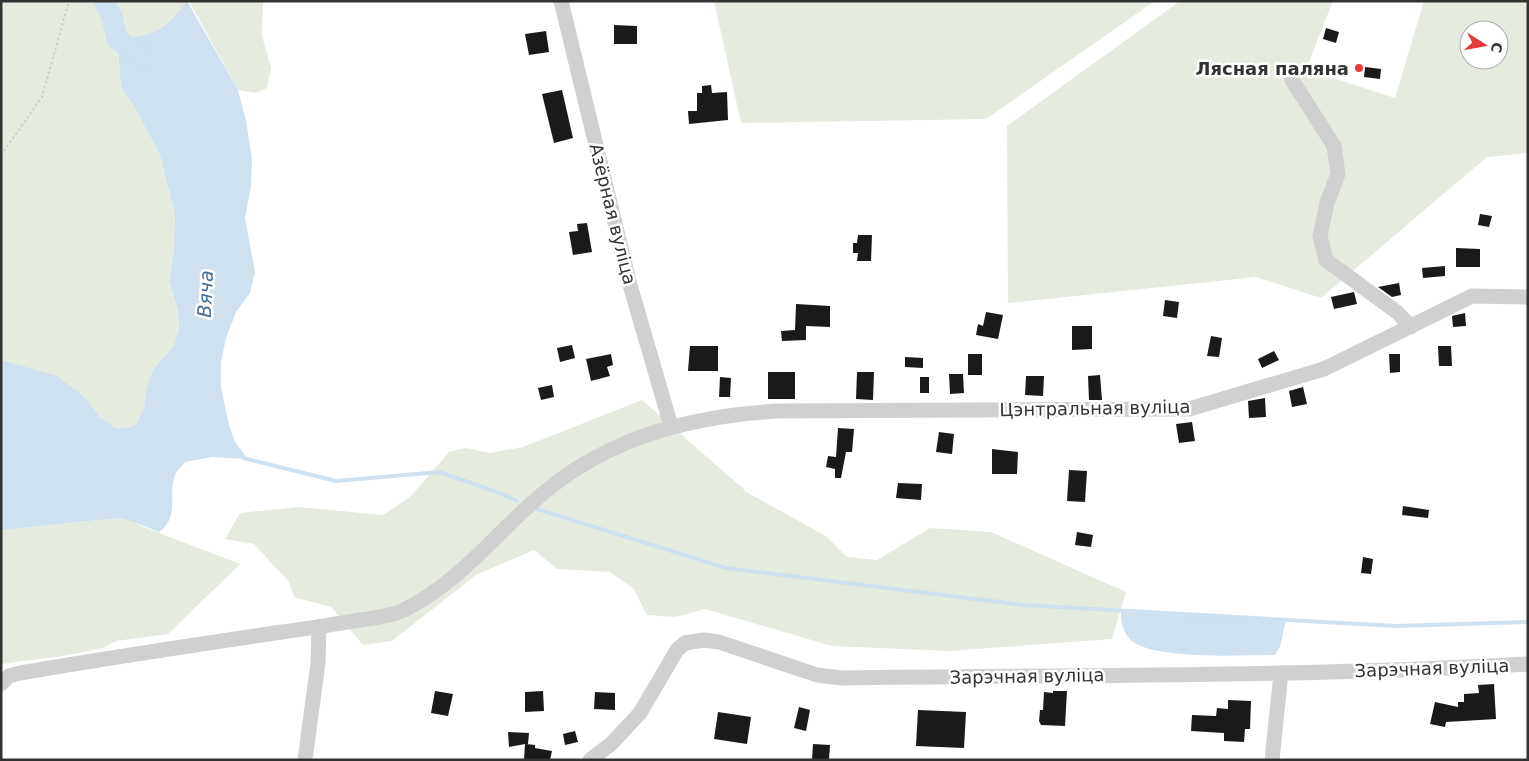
<svg xmlns="http://www.w3.org/2000/svg" width="1529" height="761" font-family="'DejaVu Sans',sans-serif">
<style>
.green{fill:#e5ecdf;fill-rule:evenodd}
.water{fill:#cfe0ee}
.lines{fill:none;stroke-linecap:round;stroke-linejoin:round}
.stream{stroke:#cfe0ee;stroke-width:4}
.river{stroke:#cfe0ee;stroke-width:21}
.building{fill:#1a1a1a}
.path{stroke:#cdcdcd;stroke-width:2;stroke-dasharray:2.5 2.5;stroke-linecap:butt}
.minor{stroke:#d0d0d0;stroke-width:15}
.poi-dot{fill:#e43a3b;stroke:#fff;stroke-width:2}
.labels{text-anchor:middle;dominant-baseline:central;stroke-width:5;stroke-linejoin:round;paint-order:stroke}
.poi-label{font-size:18px;font-weight:bold;fill:#333;stroke:#fff;text-anchor:end}
.street-label{font-size:18px;fill:#333;stroke:#fff}
.water-label{font-size:19px;font-style:italic;fill:#406e96;stroke:#fff}
</style>
<rect width="100%" height="100%" fill="#fff"/>
<g class="green">
<polygon points="1,1 187,1 172,23 149,36 117,40 121,87 135,108 160,155 175,214 174,250 169,281 178,311 179,328 174,345 152,371 146,389 144,408 137,423 129,428 116,428 100,417 84,397 1,360"/>
<polygon points="189,1 263,1 262,36 271,68 267,88 256,93 238,90"/>
<polygon points="714,1 1155,1 986,119 741,123"/>
<path d="M1180 1H1333L1306 69 1395 98 1424 1H1528V153L1487 157 1321 298 1256 277 1008 303 1007 126ZM1469 30H1499V60H1469Z"/>
<polygon points="642,400 748,493 826,536 847,557 877,560 930,528 991,532 1126,592 1112,639 949,651 832,646 705,609 676,617 647,615 634,589 610,572 557,569 534,550 476,575 392,641 363,645 331,607 294,597 289,582 254,544 225,539 240,513 299,507 383,515 410,497 449,452 466,448 490,453 523,447"/>
<polygon points="119,518 131,519 141,526 240,564 168,634 116,641 103,648 63,656 1,664 1,530"/>
</g>
<g class="water">
<path d="M187 1 238 90 246 121 252 159 251 187 245 218 255 272 250 293 236 312 226 338 221 362V388L229 425 235 442 248 459 212 457 185 462C182 466 176 471 175 475 167 496 181 515 159 532 145 527 133 520 119 518L1 530V360L57 376 84 397 100 417 116 428H129L137 423 144 408 146 389 152 371 174 345 179 328 178 311 169 281 174 250 175 214 160 155 135 108 121 87 117 39C155 35 164 32 187 1Z"/>
<path d="M1121 611 1286 620 1280 647 1275 655C1245 655 1145 661 1128 637 1122 629 1121 620 1121 611Z"/>
</g>
<g class="lines">
<g class="stream">
<polyline points="243,458 336,481 439,472 500,493 517,501"/>
<polyline points="537,509 726,568 1023,605 1396,626 1528,622"/>
</g>
<polyline class="river" points="104,1 112,17 117,39 141,56"/>
</g>
<g class="building">
<polygon points="614,25 637,26 637,44 614,44"/>
<polygon points="1326,28 1339,32 1336,43 1323,39"/>
<polygon points="546,31 549,52 529,55 525,34"/>
<polygon points="1365,67 1381,69 1380,79 1364,77"/>
<polygon points="711,85 712,93 727,92 728,120 689,124 688,111 697,111 697,93 702,93 702,86"/>
<polygon points="562,90 573,138 554,143 542,94"/>
<polygon points="1480,214 1492,216 1489,227 1478,225"/>
<polygon points="587,223 592,252 573,255 569,232 578,231 577,224"/>
<polygon points="858,235 872,235 871,261 857,261 858,253 853,253 853,243 857,243"/>
<polygon points="1456,248 1480,249 1480,267 1456,267"/>
<polygon points="1445,266 1445,276 1423,278 1422,268"/>
<polygon points="1399,283 1401,295 1392,297 1378,287"/>
<polygon points="1354,292 1357,304 1334,309 1331,297"/>
<polygon points="1165,300 1179,302 1177,318 1163,316"/>
<polygon points="796,304 830,306 830,327 806,326 806,340 782,341 781,331 795,330"/>
<polygon points="986,312 1003,315 998,339 976,335 978,324 983,326"/>
<polygon points="1465,313 1466,326 1453,327 1452,316"/>
<polygon points="1072,326 1092,326 1092,349 1072,350"/>
<polygon points="1211,336 1222,338 1219,357 1207,356"/>
<polygon points="572,345 575,358 560,362 557,348"/>
<polygon points="690,346 718,346 718,371 688,371"/>
<polygon points="1438,346 1451,346 1452,366 1439,366"/>
<polygon points="1274,351 1279,360 1262,368 1258,359"/>
<polygon points="611,354 613,365 607,367 610,376 591,381 586,359"/>
<rect x="968" y="354" width="14" height="21"/>
<polygon points="1389,354 1400,354 1400,372 1390,373"/>
<polygon points="905,357 923,358 923,368 905,367"/>
<rect x="768" y="372" width="27" height="27"/>
<polygon points="857,372 874,372 873,400 856,399"/>
<polygon points="949,374 963,374 964,393 950,394"/>
<polygon points="1100,375 1102,400 1089,400 1088,376"/>
<polygon points="1026,376 1044,376 1043,396 1025,395"/>
<polygon points="720,377 731,378 730,397 719,397"/>
<rect x="920" y="377" width="9" height="16"/>
<polygon points="552,385 554,397 541,400 538,388"/>
<polygon points="1303,387 1307,404 1292,407 1289,391"/>
<polygon points="1265,398 1266,417 1249,418 1248,401"/>
<polygon points="1192,422 1195,441 1179,443 1176,424"/>
<polygon points="838,428 854,429 852,452 846,452 841,478 835,478 835,469 826,467 828,456 836,457"/>
<polygon points="939,432 954,434 952,454 936,452"/>
<polygon points="992,449 1018,452 1017,474 992,474"/>
<polygon points="1069,470 1087,471 1085,502 1067,501"/>
<polygon points="898,483 922,484 921,500 896,498"/>
<polygon points="1403,506 1429,510 1428,518 1402,515"/>
<polygon points="1077,532 1093,535 1091,547 1075,545"/>
<polygon points="1363,557 1373,559 1371,574 1361,573"/>
<polygon points="1494,684 1496,719 1446,722 1445,727 1430,724 1435,702 1458,707 1458,702 1464,702 1464,694 1479,693 1478,685"/>
<polygon points="435,691 453,694 448,716 431,713"/>
<polygon points="543,691 544,711 525,712 525,692"/>
<polygon points="1053,691 1067,691 1065,726 1041,725 1039,721 1040,710 1043,710 1044,692 1053,693"/>
<polygon points="595,692 615,693 615,710 594,709"/>
<polygon points="1228,700 1251,701 1250,729 1245,729 1244,742 1224,741 1224,733 1191,731 1192,715 1216,716 1217,708 1228,709"/>
<polygon points="799,707 810,710 806,731 794,728"/>
<polygon points="918,710 966,712 964,748 916,746"/>
<polygon points="718,712 751,717 747,744 714,739"/>
<polygon points="575,731 578,742 565,745 563,734"/>
<polygon points="508,732 529,733 528,744 526,744 535,745 535,748 552,751 550,760 524,760 525,744 509,747"/>
<polygon points="813,744 830,745 829,760 812,760"/>
</g>
<g class="lines">
<polyline class="path" points="1,155 42,97 69,1"/>
<g class="minor">
<polyline points="561,1 630,285 671,426"/>
<polyline points="1292,80 1334,146 1338,174 1327,203 1320,236 1326,260 1398,313 1411,327"/>
<path d="M1 684 9 676 20 673C107 658 194 645 282 632 308 629 334 624 360 620 374 618 392 616 404 610 461 582 499 529 547 490 613 436 694 416 778 411L1189 409 1324 369 1472 296 1528 297"/>
<polyline points="305,760 318,663 319,627"/>
<path d="M590 760 611 744 640 713 677 650 685 643 704 640 719 642 817 675 842 678C1070 675 1300 677 1528 664"/>
<polyline points="1272,760 1281,673"/>
</g>
</g>
<circle class="poi-dot" cx="1359" cy="68" r="5"/>
<g class="labels">
<g class="poi-label">
<text x="1349" y="68">Лясная паляна</text>
</g>
<g class="street-label">
<text transform="translate(613 214) rotate(76)">Азёрная вуліца</text>
<text transform="translate(1095 408) rotate(-1)">Цэнтральная вуліца</text>
<text transform="translate(1432 668) rotate(-2)">Зарэчная вуліца</text>
<text transform="translate(1027 676) rotate(-1)">Зарэчная вуліца</text>
</g>
<g class="water-label">
<text transform="translate(205 294) rotate(-87)">Вяча</text>
</g>
</g>
<rect width="1529" height="761" fill="none" stroke="#333333" stroke-width="5"/>
<g transform="translate(1484 45) rotate(101)"><circle r="24" fill="#ffffff" stroke="#adadad"/>
<path d="M0-4L9 19L0 12L-9 19Z" fill="#e43a3b"/>
<text y="-8" font-size="14" font-weight="bold" text-anchor="middle" fill="#333333">С</text>
</g>
</svg>
